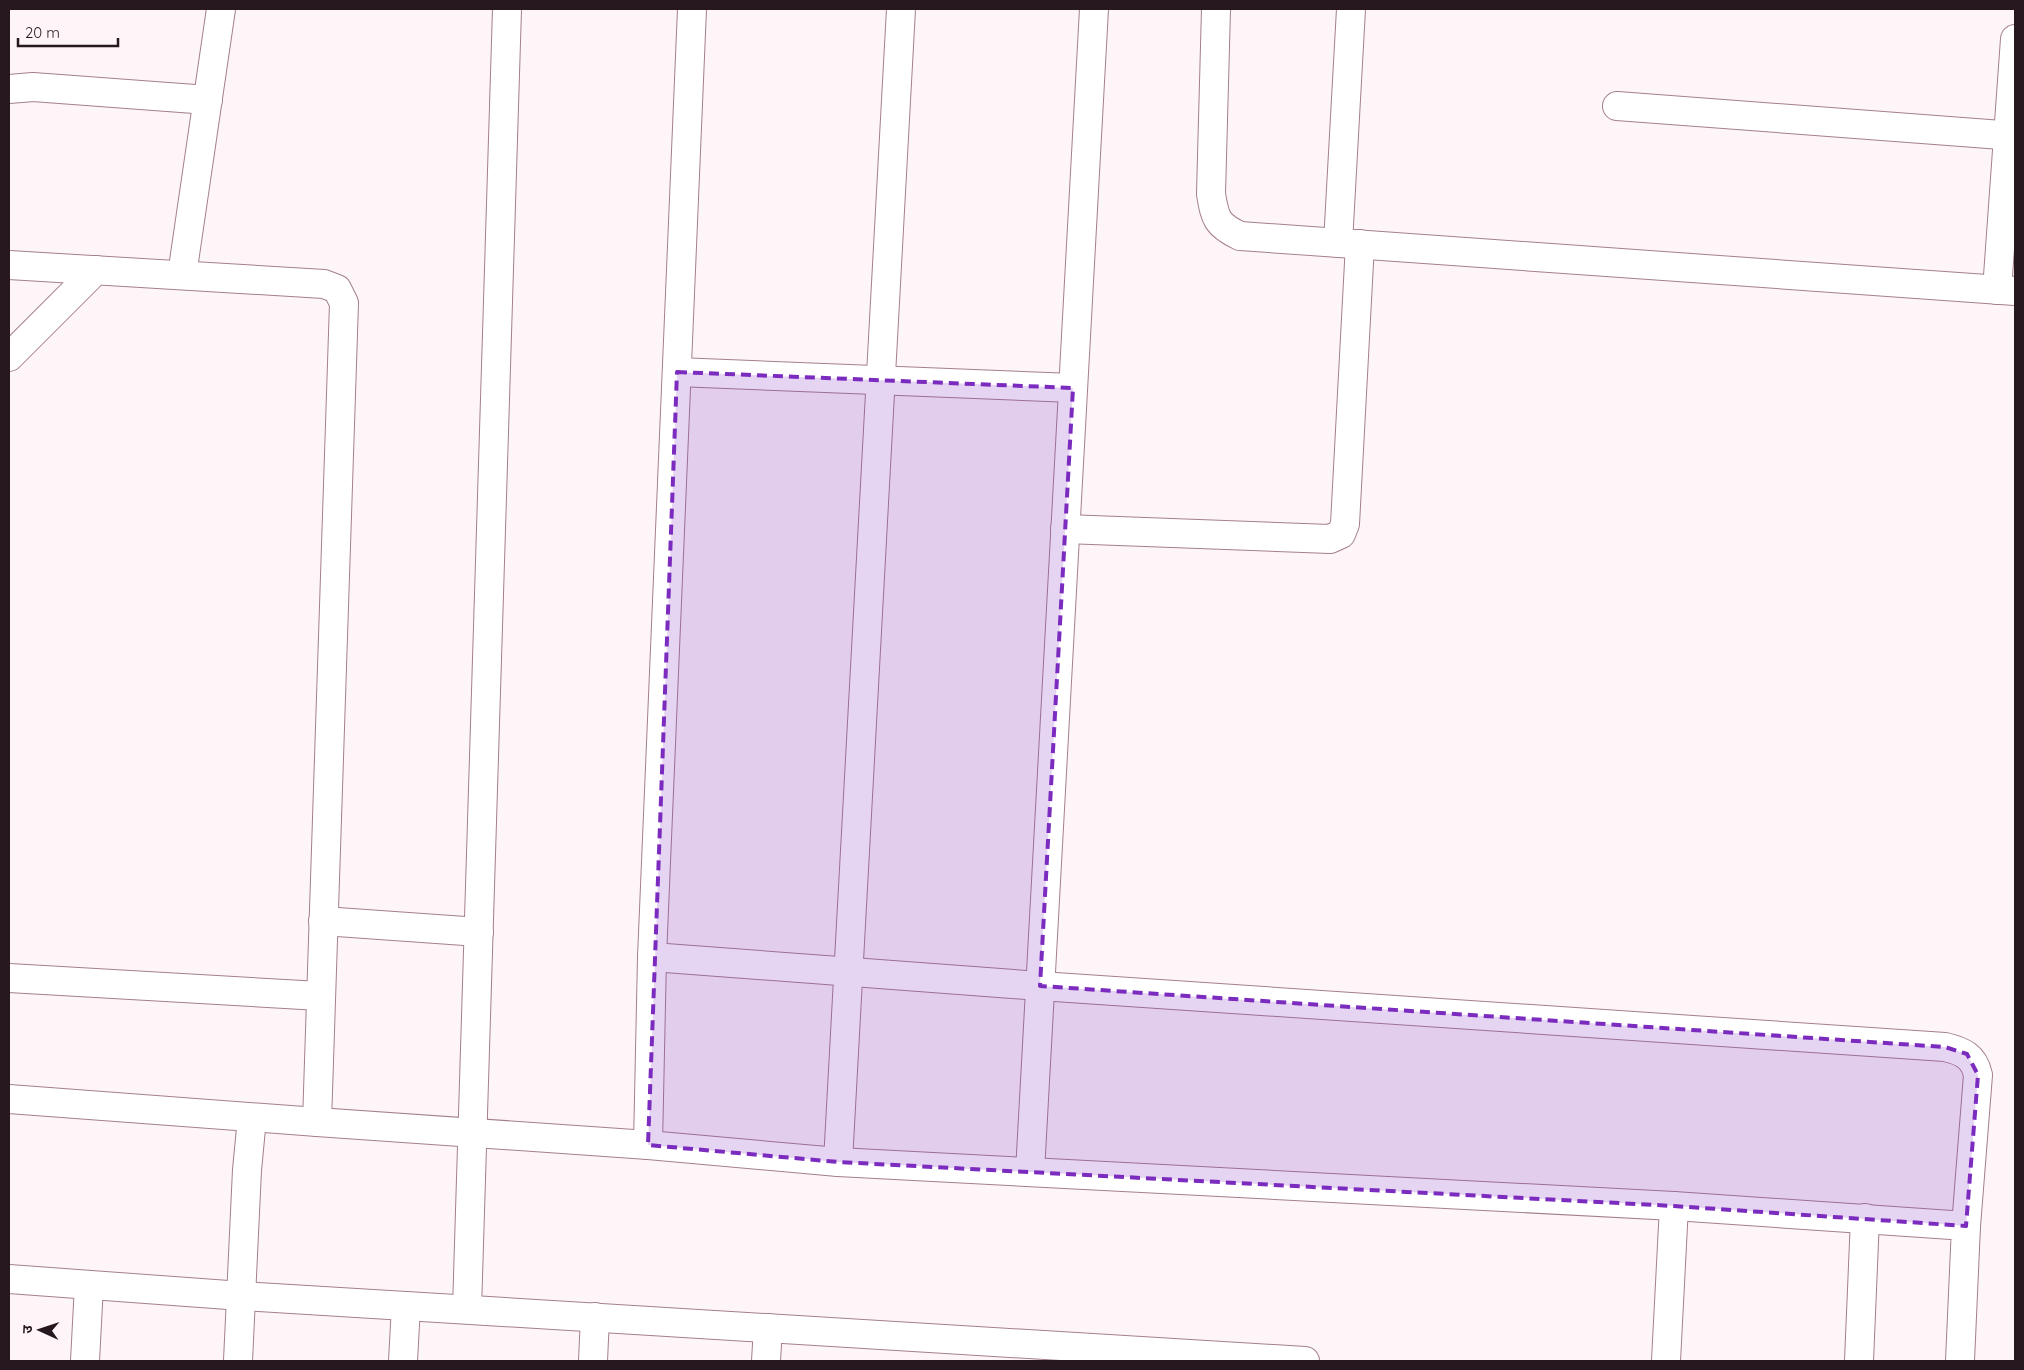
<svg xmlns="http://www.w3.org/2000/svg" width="2024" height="1370" font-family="Quicksand,'Noto Sans Devanagari',sans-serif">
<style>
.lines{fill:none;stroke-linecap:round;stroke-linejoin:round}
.street-casing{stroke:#a47f8f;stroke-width:30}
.street{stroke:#fff;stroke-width:28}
.marked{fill:#7b2cbf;fill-opacity:0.2;stroke:#7b2cbf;stroke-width:4;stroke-dasharray:10 6;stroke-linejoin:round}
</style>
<rect width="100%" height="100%" fill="#fdf5f8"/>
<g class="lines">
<defs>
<g id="street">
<path d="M1216 9 1211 194C1215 219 1217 225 1240 236L2015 291"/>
<polyline points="9,89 33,87 208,100"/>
<polyline points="1617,106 2015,136"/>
<polyline points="1338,243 1351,9"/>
<polyline points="9,265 324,284 337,289 344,303 317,1122"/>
<polyline points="182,275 221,9"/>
<polyline points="1997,290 2015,39"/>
<polyline points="9,357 96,270"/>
<polyline points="677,372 1073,388"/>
<polyline points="1065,529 1330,539 1341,534 1345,524 1360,244"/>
<polyline points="323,921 479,932"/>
<path d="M652 957 1040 986 1945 1047C1962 1051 1974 1056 1978 1075L1966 1226"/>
<polyline points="9,978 320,996"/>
<polyline points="9,1099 317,1122 648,1145 838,1162 1674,1206 1966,1226 1960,1361"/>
<polyline points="648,1145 652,957 692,9"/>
<polyline points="838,1162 901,9"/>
<polyline points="1030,1172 1094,9"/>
<polyline points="9,1279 242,1296 1305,1361"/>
<polyline points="467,1309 507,9"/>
<polyline points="85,1361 89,1285"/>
<polyline points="238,1361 247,1170 252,1118"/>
<polyline points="403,1361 406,1306"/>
<polyline points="593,1361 595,1317"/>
<polyline points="766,1361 768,1328"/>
<polyline points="1666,1361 1674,1206"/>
<polyline points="1859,1361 1865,1218"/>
</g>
</defs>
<use href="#street" class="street-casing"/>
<use href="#street" class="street"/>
</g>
<path class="marked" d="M677 372 1073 388 1040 986 1945 1047 1967 1054 1978 1075 1966 1226 1674 1206 838 1162 648 1145Z"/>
<rect width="2024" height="1370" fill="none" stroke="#26181e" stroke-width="20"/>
<g transform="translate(40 1330) rotate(273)" stroke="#fdf5f8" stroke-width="4" paint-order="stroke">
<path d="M0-4L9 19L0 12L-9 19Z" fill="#26181e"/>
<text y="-8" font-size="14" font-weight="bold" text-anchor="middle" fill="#26181e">उ</text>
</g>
<path d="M18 38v8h100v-8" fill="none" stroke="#26181e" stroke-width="2.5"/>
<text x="25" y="38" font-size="15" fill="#26181e" stroke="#fdf5f8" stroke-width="4" paint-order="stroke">20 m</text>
</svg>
